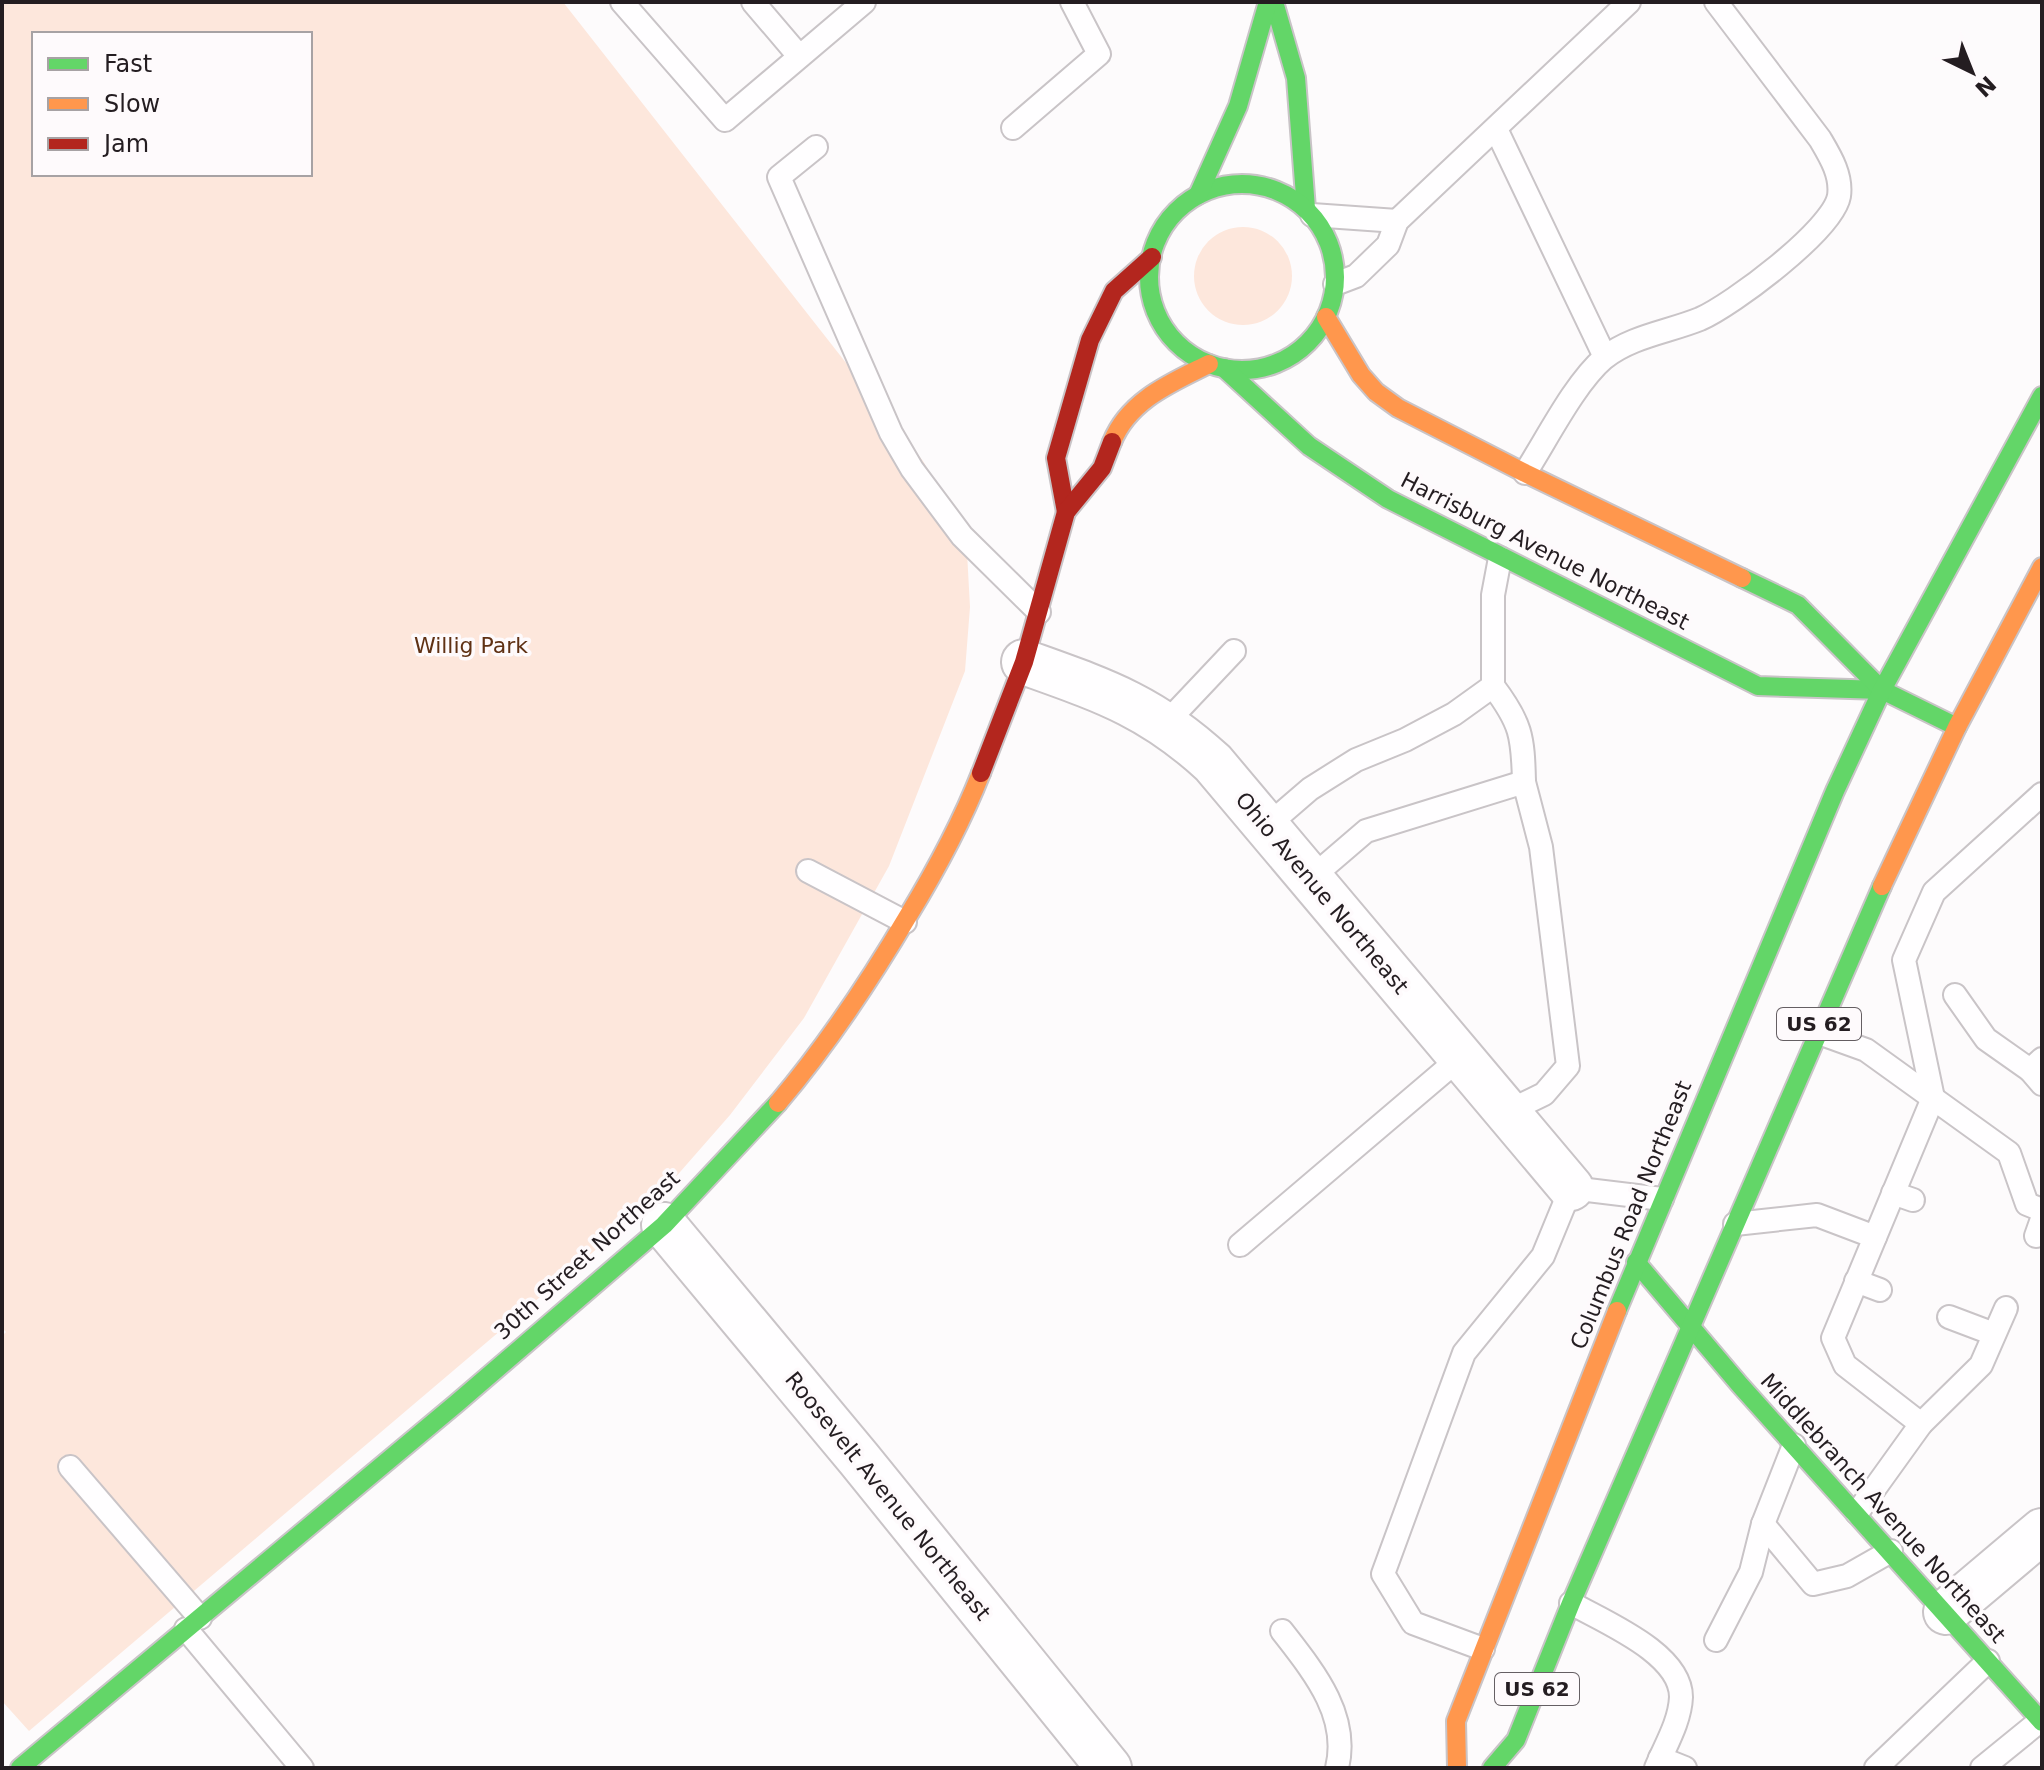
<svg xmlns="http://www.w3.org/2000/svg" width="2044" height="1770" font-family="'DejaVu Sans',sans-serif">
<style>
.green{fill:#fde7dc;fill-rule:evenodd}
.lines{fill:none;stroke-linecap:round;stroke-linejoin:round}
.lane-casing{stroke:#c9c4c7;stroke-width:26}
.street-casing{stroke:#c9c4c7;stroke-width:48}
.fast-casing{stroke:#c9c4c7;stroke-width:22}
.slow-casing{stroke:#c9c4c7;stroke-width:22}
.jam-casing{stroke:#c9c4c7;stroke-width:22}
.lane{stroke:#fffeff;stroke-width:22}
.street{stroke:#fffeff;stroke-width:44}
.fast{stroke:#63d668;stroke-width:18}
.slow{stroke:#ff974d;stroke-width:18}
.jam{stroke:#b3261e;stroke-width:18}
.labels{text-anchor:middle;dominant-baseline:central;stroke-width:7;stroke-linejoin:round;paint-order:stroke}
.shield{fill:#fefafc;stroke:#655f63;stroke-width:2}
.shield-label{font-size:20px;font-weight:bold;fill:#241d21}
.street-label{font-size:22px;fill:#241d21;stroke:#fefafc}
.park-label{font-size:22px;fill:#5f3114;stroke:#fefafc}
</style>
<rect width="100%" height="100%" fill="#fdfbfc"/>
<g class="green">
<path d="M2 2H563L923 461 966 534 970 607 965 671 889 866 804 1018 730 1115 659 1196 29 1731 2 1701V1336L6 1332 2 1328ZM34 34H310V174H34Z"/>
<circle cx="1243" cy="276" r="49"/>
</g>
<g class="lines">
<defs>
<g id="lane">
<polyline points="622,2 725,120 864,2"/>
<polyline points="753,2 799,56"/>
<polyline points="1013,128 1099,54 1072,2"/>
<polyline points="1496,129 1605,357"/>
<polyline points="816,147 779,177 891,433 912,469 962,536 1039,612"/>
<polyline points="1312,215 1397,221"/>
<polyline points="1335,284 1356,276 1388,245 1397,221 1629,2"/>
<path d="M1525 473C1547 439 1574 384 1604 358 1632 336 1668 332 1700 319 1732 305 1833 230 1839 196 1842 175 1830 156 1820 139L1716 2"/>
<path d="M1493 686C1521 723 1523 736 1524 782"/>
<polyline points="1166,723 1234,651"/>
<polyline points="1266,827 1310,789 1356,760 1405,740 1454,714 1493,686 1493,595 1500,558"/>
<polyline points="808,871 905,922"/>
<polyline points="1310,879 1366,831 1524,782 1541,847 1568,1066 1544,1094 1507,1112"/>
<polyline points="1955,995 1986,1039 2030,1070"/>
<polyline points="1816,1032 1866,1050 2009,1153 2027,1204 2042,1210"/>
<polyline points="2042,1059 2030,1070 2042,1084"/>
<polyline points="1893,1193 1913,1200"/>
<polyline points="1735,1224 1817,1215 1875,1237"/>
<polyline points="2036,1236 2042,1219"/>
<polyline points="1240,1245 1461,1057"/>
<polyline points="1856,1281 1880,1290"/>
<polyline points="1949,1317 1994,1334"/>
<polyline points="1921,1424 1981,1365 2006,1308"/>
<polyline points="70,1467 200,1618"/>
<polyline points="1857,1513 1921,1424 1845,1365 1833,1338 1933,1098 1904,960 1934,892 2042,794"/>
<polyline points="1763,1524 1813,1584 1847,1576 1891,1551"/>
<path d="M1571 1603C1604 1622 1681 1653 1681 1697 1680 1722 1665 1746 1656 1768"/>
<polyline points="186,1629 302,1768"/>
<path d="M1282 1631C1313 1671 1350 1715 1337 1768"/>
<polyline points="1716,1640 1751,1572 1763,1524 1794,1445"/>
<polyline points="1483,1649 1413,1623 1383,1574 1464,1353 1543,1256 1571,1188 1662,1199"/>
<polyline points="1660,1758 1685,1768"/>
<polyline points="1876,1768 1988,1661"/>
<polyline points="1982,1768 2041,1720"/>
</g>
<g id="street">
<path d="M1024 662C1102 690 1150 705 1213 763L1571 1188"/>
<polyline points="664,1225 859,1459 1109,1768"/>
<polyline points="1946,1612 2042,1531"/>
</g>
<g id="fast">
<polyline points="1274,2 1296,78 1306,209"/>
<circle cx="1242" cy="277" r="93"/>
<polyline points="1198,195 1238,106 1268,2"/>
<polyline points="1224,368 1309,446 1388,499 1758,686 1882,690"/>
<polyline points="1742,578 1798,605 1882,690 1957,727"/>
<polyline points="1636,1262 1740,1385 2042,1722"/>
<polyline points="1617,1311 1835,791 1882,690 2042,396"/>
<polyline points="20,1768 457,1403 664,1225 778,1103"/>
<polyline points="1492,1768 1516,1740 1571,1603 1882,886"/>
</g>
<g id="slow">
<polyline points="1326,317 1361,375 1376,392 1398,408 1525,473 1742,578"/>
<path d="M1112 442C1129 400 1171 383 1209 364"/>
<polyline points="1882,886 1957,727 2042,567"/>
<path d="M778 1103C828 1044 869 982 908 916 936 870 961 824 981 773"/>
<polyline points="1457,1768 1456,1721 1617,1311"/>
</g>
<g id="jam">
<polyline points="1066,512 1056,458 1090,340 1114,291 1152,257"/>
<polyline points="981,773 1024,662 1066,512 1102,468 1112,442"/>
</g>
</defs>
<use href="#lane" class="lane-casing"/>
<use href="#street" class="street-casing"/>
<use href="#fast" class="fast-casing"/>
<use href="#slow" class="slow-casing"/>
<use href="#jam" class="jam-casing"/>
<use href="#lane" class="lane"/>
<use href="#street" class="street"/>
<use href="#fast" class="fast"/>
<use href="#slow" class="slow"/>
<use href="#jam" class="jam"/>
</g>
<g class="labels">
<g class="shield">
<rect x="1777" y="1008" width="84" height="32" rx="6"/>
<rect x="1495" y="1673" width="84" height="32" rx="6"/>
</g>
<g class="shield-label">
<text x="1819" y="1024">US 62</text>
<text x="1537" y="1689">US 62</text>
</g>
<g class="street-label">
<text transform="translate(1545 551) rotate(27)">Harrisburg Avenue Northeast</text>
<text transform="translate(1322 893) rotate(50)">Ohio Avenue Northeast</text>
<text transform="translate(1631 1215) rotate(-68)">Columbus Road Northeast</text>
<text transform="translate(587 1255) rotate(-42)">30th Street Northeast</text>
<text transform="translate(888 1496) rotate(51)">Roosevelt Avenue Northeast</text>
<text transform="translate(1883 1508) rotate(48)">Middlebranch Avenue Northeast</text>
</g>
<g class="park-label">
<text x="471" y="645">Willig Park</text>
</g>
</g>
<rect width="2044" height="1770" fill="none" stroke="#241d21" stroke-width="8"/>
<rect x="32" y="32" width="280" height="144" fill="#fefafc" stroke="#a7a2a4" stroke-width="2"/>
<rect x="48" y="58" width="40" height="12" fill="#63d668" stroke="#a7a2a4" stroke-width="2"/>
<text x="104" y="72" font-size="24" fill="#241d21">Fast</text>
<rect x="48" y="98" width="40" height="12" fill="#ff974d" stroke="#a7a2a4" stroke-width="2"/>
<text x="104" y="112" font-size="24" fill="#241d21">Slow</text>
<rect x="48" y="138" width="40" height="12" fill="#b3261e" stroke="#a7a2a4" stroke-width="2"/>
<text x="104" y="152" font-size="24" fill="#241d21">Jam</text>
<g transform="translate(1972 72) rotate(137)" stroke="#fefafc" stroke-width="6" paint-order="stroke">
<path d="M0-6L14 30L0 20L-14 30Z" fill="#241d21"/>
<text y="-12" font-size="22" font-weight="bold" text-anchor="middle" fill="#241d21">N</text>
</g>
</svg>
